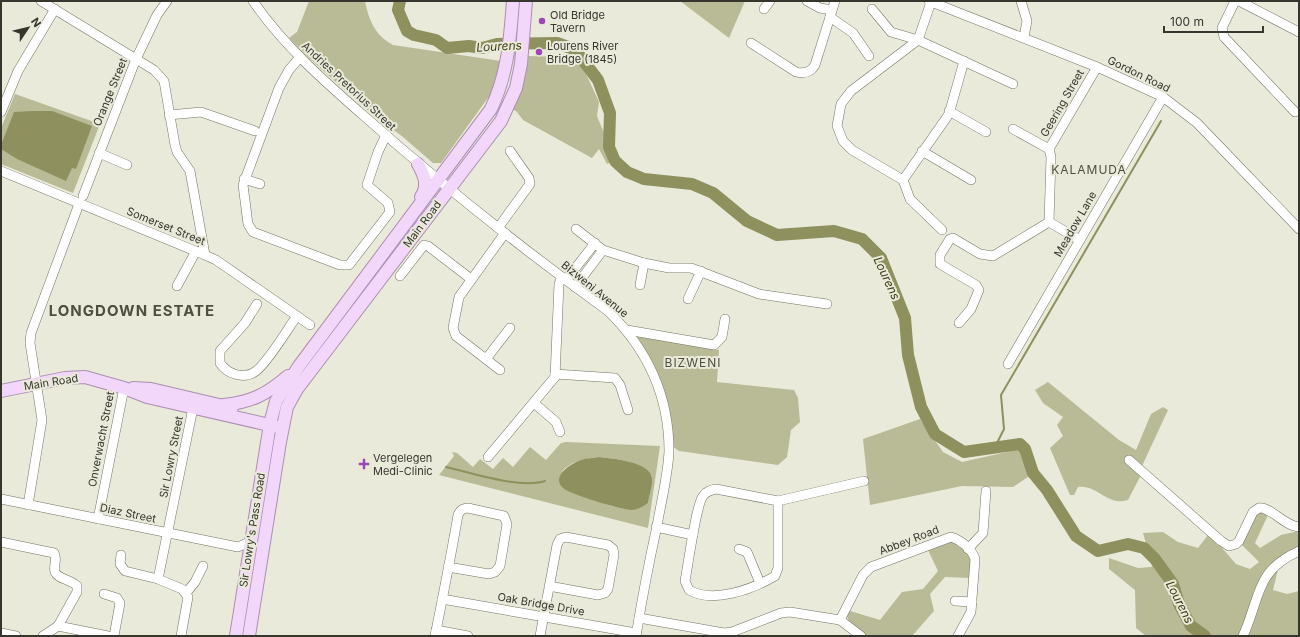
<svg xmlns="http://www.w3.org/2000/svg" width="1300" height="637" font-family="Inter,sans-serif">
<style>
.green{fill:#b9bb96;fill-rule:evenodd}
.water{fill:#8e905d}
.lines{fill:none;stroke-linecap:round;stroke-linejoin:round}
.stream{stroke:#8e905d;stroke-width:2}
.river{stroke:#8e905d;stroke-width:12}
.minor-casing{stroke:#737465;stroke-width:10}
.major-casing{stroke:#ab8eb2;stroke-width:14}
.minor{stroke:#fff;stroke-width:9}
.major{stroke:#f2d7fb;stroke-width:12}
.poi-dot{fill:#9c47b5;stroke:#e9ead9;stroke-width:1.5}
.labels{text-anchor:middle;dominant-baseline:central;stroke-width:4;stroke-linejoin:round;paint-order:stroke}
.poi-label{font-size:11px;fill:#36362f;stroke:#e9ead9;text-anchor:start}
.street-label{font-size:11px;fill:#36362f;stroke:#e9ead9}
.water-label{font-size:12px;font-style:italic;fill:#3d3e15;stroke:#e9ead9}
.neighbourhood-label{font-size:12px;letter-spacing:1px;fill:#4e4f41;stroke:#e9ead9}
.district-label{font-size:15px;font-weight:bold;letter-spacing:1px;fill:#4e4f41;stroke:#e9ead9}
</style>
<rect width="100%" height="100%" fill="#e9ead9"/>
<g class="green">
<path d="M309 1H365C369 21 375 35 393 45L501 61 490 95 441 163H433L403 137 366 109 310 59 289 38 297 32Z"/>
<polygon points="680,1 745,1 729,38"/>
<polygon points="526,56 575,57 581,63 599,102 597,116 604,133 606,147 613,161 607,164 599,149 592,158 523,120 517,112 511,108"/>
<polygon points="15,94 100,124 73,193 1,164 1,128"/>
<path d="M638 334 719 350 717 382 794 390 798 398 800 422 791 430 787 457 778 465 679 451 672 446C670 402 660 372 636 335Z"/>
<path d="M1048 382 1119 440 1136 450 1151 414 1163 407 1168 410 1142 466 1140 477 1128 500C1108 507 1097 484 1078 487L1074 495H1070L1050 448 1063 436 1057 425 1063 417 1043 403 1035 390Z"/>
<polygon points="920,419 943,452 962,462 1020,449 1027,463 1028,477 1013,487 962,486 870,505 863,439"/>
<path d="M566 442 660 446 648 528 439 475 454 456 452 452 457 453 473 467 480 459 493 469 503 458 513 467 530 447 546 460 561 443ZM600 457C613 459 650 461 652 478 653 485 649 496 648 503 627 522 581 492 560 482 558 463 586 458 600 457Z"/>
<polygon points="1263,510 1268,515 1255,543 1260,548 1281,535 1299,531 1299,550 1281,557 1273,590 1287,594 1299,591 1299,636 1146,636 1136,628 1135,590 1109,569 1109,558 1138,568 1151,567 1161,557 1147,547 1143,533 1163,532 1178,542 1198,548 1208,535 1216,541 1236,564 1250,569 1259,562 1242,545 1256,512"/>
<path d="M951 539 971 555V578L945 577 930 594 934 611 912 636H866C857 629 845 623 847 610L880 620 902 592 923 589 938 571 927 548Z"/>
</g>
<g class="water">
<polygon points="33,111 52,111 92,126 76,169 72,168 66,181 17,159 1,149 1,145 14,112"/>
<path d="M600 457C613 459 650 461 652 478 653 485 649 496 648 503 643 507 637 510 631 510 619 509 572 495 563 488 550 476 572 463 581 460 587 458 593 458 600 457Z"/>
</g>
<g class="lines">
<g class="stream">
<polyline points="994,449 1004,429 1001,395 1161,121"/>
<path d="M446 467C472 473 520 489 545 481"/>
</g>
<polyline class="river" points="400,1 398,10 407,31 414,35 436,40 447,48 469,46 482,48 497,44 557,43 568,47 579,55 598,80 610,113 609,147 615,161 627,172 644,179 692,184 713,193 747,221 777,235 834,231 862,239 881,258 905,318 908,355 921,407 935,434 964,452 1020,444 1025,449 1033,473 1047,490 1076,536 1098,551 1128,544 1144,548 1155,559 1173,584 1179,604 1191,626 1205,636"/>
<defs>
<g id="minor">
<polyline points="41,1 154,70 164,81 175,145 177,152 190,171 205,255"/>
<path d="M253 1C283 45 324 81 364 116 442 185 524 250 608 311 647 349 669 395 669 451 668 476 661 502 657 526 649 562 642 599 636 636"/>
<polyline points="807,1 820,8 832,10"/>
<polyline points="929,1 1097,67 1163,97 1197,123 1299,229"/>
<polyline points="1021,1 1027,21 1024,37"/>
<polyline points="1235,1 1222,28 1224,37 1295,112"/>
<polyline points="1239,1 1299,32"/>
<polyline points="931,2 918,40 851,91 841,104 837,126 843,141 852,150 903,180 910,199 942,230"/>
<polyline points="764,9 770,1"/>
<polyline points="872,9 891,32 918,40 1013,84"/>
<polyline points="830,17 853,33 869,56"/>
<path d="M751 43 796 72C804 74 811 72 815 65L835 1"/>
<polyline points="300,57 289,70 279,88 243,185 248,224 253,232 340,265 349,265 390,212 388,203 367,185 378,152 386,135"/>
<polyline points="949,111 986,132"/>
<polyline points="1,112 18,71 55,9"/>
<polyline points="169,115 201,112 255,131"/>
<polyline points="1013,129 1049,149"/>
<polyline points="922,151 971,180"/>
<polyline points="99,153 127,165"/>
<polyline points="1,171 205,255 216,260 310,325"/>
<polyline points="244,179 260,184"/>
<polyline points="903,180 949,114 964,61"/>
<polyline points="83,196 136,59 157,15 167,1"/>
<polyline points="1049,222 1051,157 1049,149 1097,67"/>
<polyline points="1049,222 1080,240"/>
<polyline points="498,228 530,184 529,178 510,151"/>
<polyline points="576,229 603,250 644,263 669,268 691,268 759,294 827,304"/>
<polyline points="400,276 424,245 428,246 471,279"/>
<polyline points="566,280 595,243"/>
<polyline points="640,285 644,263"/>
<polyline points="177,286 196,251"/>
<polyline points="575,287 603,250"/>
<polyline points="688,299 701,271"/>
<path d="M257 304 245 323 220 351V363C227 374 244 380 256 371 269 361 286 331 297 316"/>
<polyline points="959,323 971,309 979,290 976,285 940,264 940,255 950,239 953,238 980,254 993,256 1049,222"/>
<polyline points="627,330 714,345 722,337 725,319"/>
<polyline points="486,359 510,328"/>
<polyline points="1008,364 1163,97"/>
<polyline points="500,370 456,336 453,328 459,297 505,233"/>
<polyline points="555,374 615,378 620,385 628,410"/>
<polyline points="534,403 556,422 560,432"/>
<polyline points="488,457 555,377 559,284 562,277"/>
<path d="M1129 460 1221 541 1229 546 1236 544 1239 541 1253 512 1259 508C1270 506 1284 526 1299 527"/>
<polyline points="1,499 238,547 249,542"/>
<path d="M778 501V568L775 576C753 589 713 604 689 590L685 581C688 566 696 505 703 496 706 491 711 490 716 489L778 501 864 481"/>
<polyline points="28,505 42,420 30,343 31,333 79,204"/>
<polyline points="98,519 124,388"/>
<polyline points="656,527 693,535"/>
<path d="M1 542 54 553C58 559 53 565 55 572 58 579 72 580 77 586V592L58 626 43 636"/>
<polyline points="739,549 747,552 760,583"/>
<polyline points="968,549 983,533 986,491"/>
<polyline points="121,555 120,564 125,571 158,579"/>
<polyline points="186,593 195,582 203,566"/>
<polyline points="104,594 117,598 120,603 114,636"/>
<polyline points="442,599 636,633"/>
<polyline points="955,601 972,602"/>
<polyline points="639,618 724,633 732,632 781,613 790,612 840,620 861,636"/>
<path d="M840 620 863 575 871 567 951 537C961 540 972 549 975 559L971 612 958 636"/>
<polyline points="58,626 108,636"/>
<polyline points="436,630 468,636"/>
<polyline points="1,633 16,636"/>
<polyline points="181,636 188,597 182,589 158,579 193,408"/>
<path d="M435 636C443 596 451 556 458 515 460 510 463 508 468 508L504 516 507 524 500 566 495 572 489 574 448 567"/>
<polyline points="540,636 557,545 560,539 566,537 608,545 613,549 614,555 608,589 605,593 598,595 549,586"/>
<path d="M1243 636C1261 596 1255 571 1299 551"/>
</g>
<g id="major">
<path d="M418 164C424 175 429 185 421 197"/>
<polyline points="133,388 151,389 232,408"/>
<polyline points="1,391 65,378 85,377 124,388 147,397 278,427"/>
<path d="M224 405C252 402 267 394 288 376"/>
<path d="M236 636 270 424 276 401 299 366 491 109C508 73 510 40 513 1"/>
<polyline points="249,636 280,442 287,407 297,389 501,121 516,88 521,64 526,1"/>
</g>
</defs>
<use href="#minor" class="minor-casing"/>
<use href="#major" class="major-casing"/>
<use href="#minor" class="minor"/>
<use href="#major" class="major"/>
</g>
<g class="poi-dot">
<circle cx="542" cy="21" r="4"/>
<circle cx="539" cy="52" r="4"/>
<path d="M362 458h4v4h4v4h-4v4h-4v-4h-4v-4h4z"/>
</g>
<g class="labels">
<g class="poi-label">
<text x="550" y="15">Old Bridge<tspan x="550" dy="13">Tavern</tspan></text>
<text x="547" y="46">Lourens River<tspan x="547" dy="13">Bridge (1845)</tspan></text>
<text x="373" y="458">Vergelegen<tspan x="373" dy="13">Medi-Clinic</tspan></text>
</g>
<g class="street-label">
<text transform="translate(1139 74) rotate(26)">Gordon Road</text>
<text transform="translate(349 86) rotate(43)">Andries Pretorius Street</text>
<text transform="translate(110 92) rotate(-68)">Orange Street</text>
<text transform="translate(1062 103) rotate(-60)">Geering Street</text>
<text transform="translate(422 224) rotate(-53)">Main Road</text>
<text transform="translate(1075 224) rotate(-60)">Meadow Lane</text>
<text transform="translate(166 226) rotate(22)">Somerset Street</text>
<text transform="translate(595 289) rotate(39)">Bizweni Avenue</text>
<text transform="translate(51 382) rotate(-9)">Main Road</text>
<text transform="translate(101 439) rotate(-79)">Onverwacht Street</text>
<text transform="translate(171 457) rotate(-79)">Sir Lowry Street</text>
<text transform="translate(128 513) rotate(12)">Diaz Street</text>
<text transform="translate(252 530) rotate(-81)">Sir Lowry's Pass Road</text>
<text transform="translate(909 540) rotate(-21)">Abbey Road</text>
<text transform="translate(541 604) rotate(10)">Oak Bridge Drive</text>
</g>
<g class="water-label">
<text transform="translate(499 46) rotate(-3)">Lourens</text>
<text transform="translate(887 278) rotate(65)">Lourens</text>
<text transform="translate(1180 602) rotate(63)">Lourens</text>
</g>
<g class="neighbourhood-label">
<text x="1089" y="169">KALAMUDA</text>
<text x="693" y="362">BIZWENI</text>
</g>
<g class="district-label">
<text x="132" y="310">LONGDOWN ESTATE</text>
</g>
</g>
<rect width="1300" height="637" fill="none" stroke="#36362f" stroke-width="4"/>
<g transform="translate(28 28) rotate(55)" stroke="#e9ead9" stroke-width="3" paint-order="stroke">
<path d="M0-3L7 15L0 10L-7 15Z" fill="#36362f"/>
<text y="-6" font-size="11" font-weight="bold" text-anchor="middle" fill="#36362f">N</text>
</g>
<path d="M1164 26v6h99v-6" fill="none" stroke="#36362f" stroke-width="2"/>
<text x="1170" y="26" font-size="12" fill="#36362f" stroke="#e9ead9" stroke-width="3" paint-order="stroke">100 m</text>
</svg>
